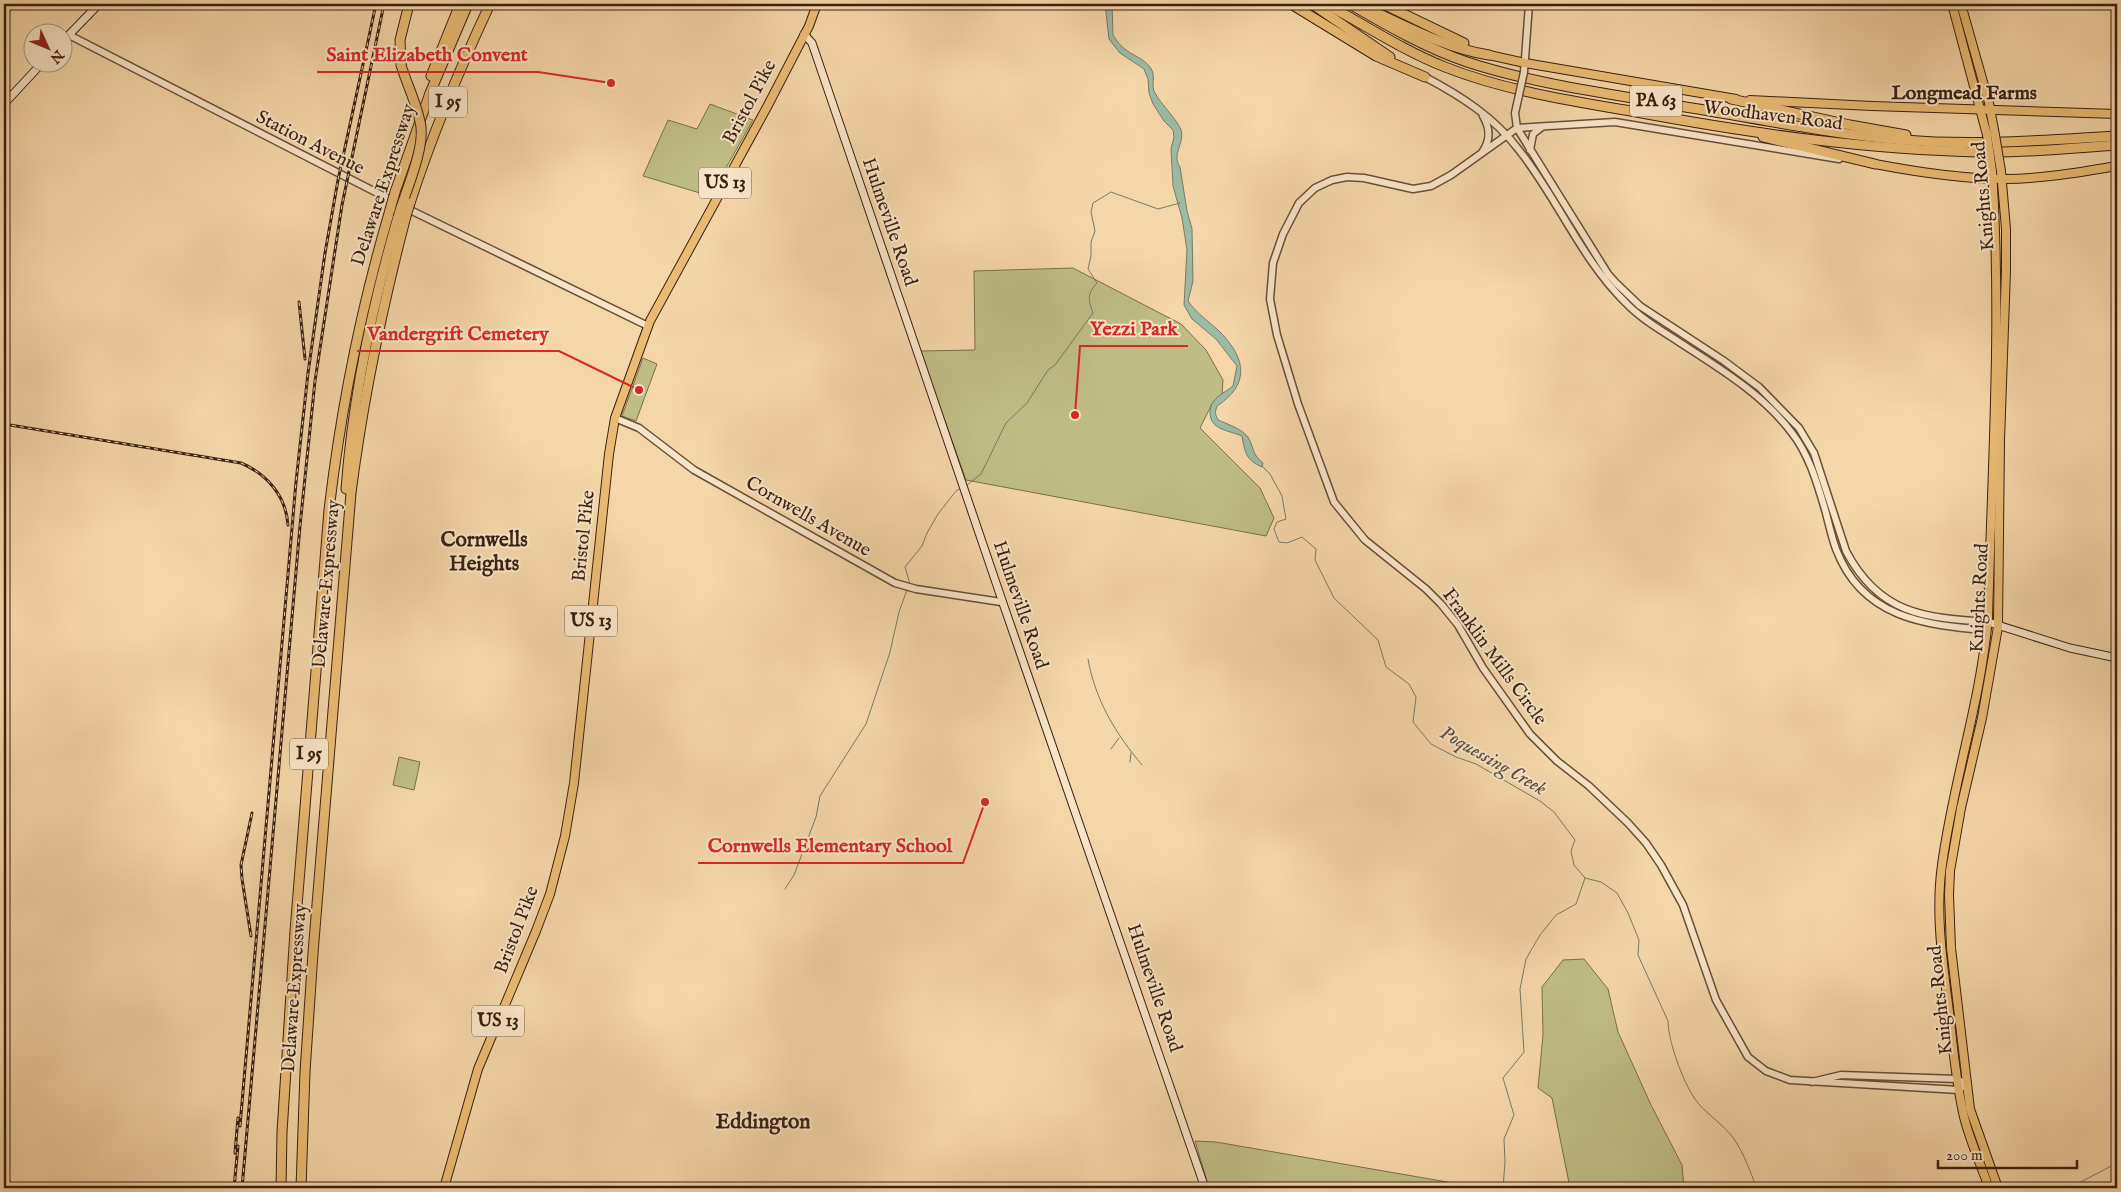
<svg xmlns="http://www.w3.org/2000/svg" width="2121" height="1192" font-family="'IM FELL English',serif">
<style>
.green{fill:#bfbd85;stroke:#7c6e4a}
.water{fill:#9dbaa3;stroke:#757c68}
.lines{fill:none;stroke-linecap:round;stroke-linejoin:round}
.stream{stroke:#757c68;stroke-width:1}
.tertiary-casing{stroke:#694e36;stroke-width:9}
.secondary-casing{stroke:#3a2010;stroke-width:9}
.primary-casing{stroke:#3a2010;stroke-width:10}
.motorway-casing{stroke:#3a2010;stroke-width:11}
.tertiary{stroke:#f8e4c6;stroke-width:6}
.secondary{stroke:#f8e4c6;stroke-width:7}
.primary{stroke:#eabb74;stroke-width:8}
.motorway{stroke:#eabb74;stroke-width:9}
.rail-casing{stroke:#3a2010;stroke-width:3}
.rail{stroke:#f8e4c6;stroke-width:1;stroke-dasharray:4;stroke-linecap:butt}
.tertiary-bridge-casing{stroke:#694e36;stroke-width:9;stroke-linecap:butt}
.primary-bridge-casing{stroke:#3a2010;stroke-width:10;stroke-linecap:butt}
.motorway-bridge-casing{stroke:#3a2010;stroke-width:11;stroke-linecap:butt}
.tertiary-bridge{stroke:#f8e4c6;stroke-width:6}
.primary-bridge{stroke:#eabb74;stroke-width:8}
.motorway-bridge{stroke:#eabb74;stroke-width:9}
.labels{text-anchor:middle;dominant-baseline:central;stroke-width:4;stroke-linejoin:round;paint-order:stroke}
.shield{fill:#f8e4c6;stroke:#735b47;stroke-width:1}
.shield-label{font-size:18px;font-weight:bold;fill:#3a2010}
.street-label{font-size:19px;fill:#3a2010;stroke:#f8e4c6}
.neighbourhood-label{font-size:20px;font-weight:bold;fill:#3a2010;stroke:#f8e4c6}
.water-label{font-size:20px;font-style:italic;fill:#584e3c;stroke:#f8e4c6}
.quarter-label{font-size:21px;font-weight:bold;fill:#3a2010;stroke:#f8e4c6}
.leader{fill:none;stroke:#d62828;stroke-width:2}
.callout-dot{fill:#d62828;stroke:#f8e4c6;stroke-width:2}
.callout-label{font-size:20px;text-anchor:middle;font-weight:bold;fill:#d62828;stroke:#f8e4c6;stroke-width:4;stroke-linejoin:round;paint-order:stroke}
</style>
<rect width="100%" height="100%" fill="#f5d6a8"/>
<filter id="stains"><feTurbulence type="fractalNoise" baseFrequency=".004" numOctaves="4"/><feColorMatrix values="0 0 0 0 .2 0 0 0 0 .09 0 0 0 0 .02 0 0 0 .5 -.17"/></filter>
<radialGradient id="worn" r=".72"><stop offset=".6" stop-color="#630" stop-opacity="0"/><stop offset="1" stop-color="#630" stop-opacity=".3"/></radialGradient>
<g class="green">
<polygon points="710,104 753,120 710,196 643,176 668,120 697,129"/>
<polygon points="1073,268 1181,324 1206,350 1223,380 1222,395 1213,402 1200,428 1260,488 1274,518 1266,536 966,480 920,351 975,350 974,271"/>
<polygon points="643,358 657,364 636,421 622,416"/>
<polygon points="399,757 420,762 414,790 393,785"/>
<polygon points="1584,959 1608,989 1618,1032 1651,1105 1682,1165 1684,1188 1570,1188 1552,1098 1538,1088 1543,1035 1542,987 1563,960"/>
<polygon points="1195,1141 1216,1142 1482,1188 1209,1188"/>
</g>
<path class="water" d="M1105 4H1112L1113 35C1117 41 1120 46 1126 50 1134 56 1143 58 1150 67 1157 76 1150 85 1155 93 1160 103 1179 122 1181 130 1185 144 1171 154 1180 167L1187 211 1192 229 1193 281 1188 301C1197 314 1210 322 1221 333 1247 360 1249 385 1217 406L1215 413 1218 420C1227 424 1240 428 1247 436 1254 445 1251 454 1263 463L1262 467C1246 460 1245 453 1242 436 1228 430 1210 430 1210 412 1210 408 1211 404 1214 401 1218 395 1227 391 1233 386L1237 366 1216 339 1192 319 1184 305 1187 250 1182 218 1173 186 1171 149 1174 137 1173 130 1164 121 1153 104 1149 93 1148 79 1144 69 1120 53 1109 39Z"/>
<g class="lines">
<g class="stream">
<path d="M1262 466 1270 474 1282 496 1286 519 1277 522 1274 529 1279 542 1287 543 1302 537 1316 549 1315 560 1334 598 1378 640 1386 667 1409 684 1416 697 1413 722 1431 744 1456 757 1476 764 1540 801 1554 812 1575 840 1571 851 1574 865 1585 878 1601 882 1617 893 1628 913 1639 940 1638 955 1668 1021C1668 1042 1685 1088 1698 1103 1709 1116 1724 1125 1734 1139 1744 1153 1750 1172 1757 1188"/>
<path d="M967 485 981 474 1006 423 1027 403 1048 370 1055 365 1093 313C1088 299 1087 294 1097 283L1088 269 1091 256V242L1095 231 1091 212 1093 203 1111 192 1158 209 1180 203"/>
<polyline points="910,584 905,567 922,546 927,533 938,514 956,491 961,488"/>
<path d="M1088 659C1095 700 1116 734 1142 765"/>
<polyline points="1111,749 1119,738"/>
<polyline points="1130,762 1131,753"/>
<polyline points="785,889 794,875 816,817 820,796 866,724 890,652 899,612 907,590"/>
<polyline points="2117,1144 2117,1152"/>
<polyline points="1503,1188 1505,1162 1504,1139 1514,1115 1503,1078 1524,1052 1520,989 1526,959 1540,935 1556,915 1576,904 1585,878"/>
<polyline points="2057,1188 2077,1184 2115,1164 2117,1159"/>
</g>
<defs>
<g id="tertiary">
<polyline points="69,35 395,202"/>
<polyline points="1524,72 1529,4"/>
<path d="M1425 77C1461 96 1494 117 1519 150 1558 199 1581 259 1626 303 1641 319 1661 330 1679 342 1719 368 1763 394 1792 433 1810 456 1818 486 1826 513 1829 525 1832 538 1836 549 1862 618 1924 625 1987 630"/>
<path d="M1519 95 1515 113 1517 128 1608 274 1616 283 1640 306 1724 361 1759 387 1799 428 1814 453 1846 551C1879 614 1924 618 1988 622"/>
<path d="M1483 116C1490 128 1491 139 1483 151"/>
<polyline points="1530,150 1533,134 1542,127"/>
<polyline points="406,208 648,326"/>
<polyline points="615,418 639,428 694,470 895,583 916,589 1001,602"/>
<polyline points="1812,1082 1841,1075 1957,1079 1966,1084 1959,1090 1790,1080 1766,1071 1748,1057 1716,1000 1683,905 1661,865 1646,843 1628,823 1589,786 1557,761 1530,734 1483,668 1458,625 1441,604 1426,589 1365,540 1334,502 1298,404 1277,335 1270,299 1273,263 1283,234 1299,203 1315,188 1332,180 1347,177 1364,178 1413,189 1431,186 1451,175 1517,128 1615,122 1839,159"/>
</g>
<g id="secondary">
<path d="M804 34 812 43C940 426 1074 806 1205 1188"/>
<polyline points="62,42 99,4"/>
<polyline points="4,104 43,62"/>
<polyline points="1988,622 2070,648 2117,658"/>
</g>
<g id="primary">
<polyline points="1952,4 1987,135"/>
<polyline points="1961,4 1989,103 1995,135"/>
<polyline points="1489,55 1525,63 1736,99"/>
<polyline points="1750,100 1872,106 2117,114"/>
<path d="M1875 164C1917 172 1961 179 2004 179 2042 179 2080 172 2117 166"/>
<polyline points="444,1188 478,1069 536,931 550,894 565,836 574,783 609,454 615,418 650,321 767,107 809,26 817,4"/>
<path d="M1989 1188C1981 1165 1970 1141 1964 1117 1956 1083 1953 1047 1949 1012 1943 964 1935 914 1942 865 1953 782 1981 701 1988 617 1992 468 2002 319 1992 171"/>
<polyline points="1998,1188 1970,1109 1951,948 1949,895 1950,871 1961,808 1982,718 1998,627 2000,440 2006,271 2006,229 2001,171"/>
</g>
<g id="motorway">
<polyline points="1291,4 1376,56 1425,77"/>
<polyline points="1312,4 1390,57"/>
<path d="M1326 4C1365 25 1404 51 1445 67 1506 91 1572 101 1636 112 1750 133 1866 150 1982 152 2027 153 2072 148 2117 145"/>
<path d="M1350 4C1388 26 1426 48 1467 62 1534 84 1611 94 1680 106 1754 118 1829 134 1904 140 1974 146 2046 140 2117 136"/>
<polyline points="1383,4 1464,43"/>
<path d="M1373 11C1409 28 1449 49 1489 55"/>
<polyline points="401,65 400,40 409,4"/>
<polyline points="431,76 460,4"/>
<polyline points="1731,99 1850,125 1906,135"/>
<polyline points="1763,137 1875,164"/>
<polyline points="395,192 430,93 468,4"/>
<path d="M410 203C432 135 460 68 490 4"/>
<path d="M346 489C353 396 372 306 398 217"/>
<path d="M281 1188 282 1132 295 931 329 510C341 408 361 308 390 210"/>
<path d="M301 1188 305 1072 313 953 351 493C363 399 382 308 406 216"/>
</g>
</defs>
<use href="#tertiary" class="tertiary-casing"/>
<use href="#secondary" class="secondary-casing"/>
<use href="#primary" class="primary-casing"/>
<use href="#motorway" class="motorway-casing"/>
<use href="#tertiary" class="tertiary"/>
<use href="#secondary" class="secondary"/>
<use href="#primary" class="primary"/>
<use href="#motorway" class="motorway"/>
<defs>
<g id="rail">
<polyline points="299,302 305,359"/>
<path d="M4 424 241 463C267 474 286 496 288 525"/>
<polyline points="251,936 242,879 241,865 252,813"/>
<polyline points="240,1126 296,482 308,373 325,253 338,180 376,4"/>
<polyline points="235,1153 238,1118"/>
<polyline points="234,1188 238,1146"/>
<polyline points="242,1188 300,526 315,381 342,205 384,4"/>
</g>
</defs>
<use href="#rail" class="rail-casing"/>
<use href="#rail" class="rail"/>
<defs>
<polyline id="tertiary-bridge" points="1519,95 1524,72"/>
<g id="primary-bridge">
<polyline points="1987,135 1992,171"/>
<polyline points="1995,135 2001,171"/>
</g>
<g id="motorway-bridge">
<polyline points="390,210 395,192"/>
<polyline points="406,216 410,203"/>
<path d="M398 217C405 193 424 151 421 127 418 106 407 85 401 65"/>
</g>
</defs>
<use href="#tertiary-bridge" class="tertiary-bridge-casing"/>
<use href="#primary-bridge" class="primary-bridge-casing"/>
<use href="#motorway-bridge" class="motorway-bridge-casing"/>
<use href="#tertiary-bridge" class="tertiary-bridge"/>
<use href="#primary-bridge" class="primary-bridge"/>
<use href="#motorway-bridge" class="motorway-bridge"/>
</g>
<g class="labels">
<g class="shield">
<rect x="1630" y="85.5" width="52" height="31" rx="4"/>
<rect x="429" y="86.5" width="38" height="31" rx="4"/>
<rect x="699" y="167.5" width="52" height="31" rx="4"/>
<rect x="565" y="605.5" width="52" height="31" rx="4"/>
<rect x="290" y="738.5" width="38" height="31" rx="4"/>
<rect x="472" y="1005.5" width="52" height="31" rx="4"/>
</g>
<g class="shield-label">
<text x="1656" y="101">PA 63</text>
<text x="448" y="102">I 95</text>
<text x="725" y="183">US 13</text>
<text x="591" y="621">US 13</text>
<text x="309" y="754">I 95</text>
<text x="498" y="1021">US 13</text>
</g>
<g class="street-label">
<text transform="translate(750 102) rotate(-62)">Bristol Pike</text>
<text transform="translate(1773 116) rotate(7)">Woodhaven Road</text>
<text transform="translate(310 143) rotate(27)">Station Avenue</text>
<text transform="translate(384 185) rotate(-72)">Delaware Expressway</text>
<text transform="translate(1984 196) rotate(-95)">Knights Road</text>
<text transform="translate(889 222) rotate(71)">Hulmeville Road</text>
<text transform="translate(808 517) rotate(30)">Cornwells Avenue</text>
<text transform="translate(584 536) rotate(-84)">Bristol Pike</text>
<text transform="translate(327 584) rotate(-85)">Delaware Expressway</text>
<text transform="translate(1980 598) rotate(-87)">Knights Road</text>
<text transform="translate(1020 605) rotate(71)">Hulmeville Road</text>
<text transform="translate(1494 657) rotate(54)">Franklin Mills Circle</text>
<text transform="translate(517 930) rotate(-69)">Bristol Pike</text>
<text transform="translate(295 988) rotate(-86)">Delaware Expressway</text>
<text transform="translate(1154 988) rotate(71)">Hulmeville Road</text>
<text transform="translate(1941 1000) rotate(-96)">Knights Road</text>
</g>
<g class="neighbourhood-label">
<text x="1964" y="93">Longmead Farms</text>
</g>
<g class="water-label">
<text transform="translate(1493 761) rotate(30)">Poquessing Creek</text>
</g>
<g class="quarter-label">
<text x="484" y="540">Cornwells<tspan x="484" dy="24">Heights</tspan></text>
<text x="763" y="1122">Eddington</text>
</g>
</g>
<path class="leader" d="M611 83L538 72H317M1075 415L1080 346H1188M639 390L559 351H357M985 802L963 863H698"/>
<g class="callout-dot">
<circle cx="611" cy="83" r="5"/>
<circle cx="1075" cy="415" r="5"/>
<circle cx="639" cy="390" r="5"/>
<circle cx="985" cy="802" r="5"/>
</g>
<g class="callout-label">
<text x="427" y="61">Saint Elizabeth Convent</text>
<text x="1134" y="335">Yezzi Park</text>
<text x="458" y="340">Vandergrift Cemetery</text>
<text x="830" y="852">Cornwells Elementary School</text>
</g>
<rect width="2121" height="1192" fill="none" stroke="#f5d6a8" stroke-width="20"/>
<rect x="5" y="5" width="2111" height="1182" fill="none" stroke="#3a2010" stroke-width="2.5"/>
<rect x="10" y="10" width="2101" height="1172" fill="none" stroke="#3a2010"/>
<g transform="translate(48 48) rotate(134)"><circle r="24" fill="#f8e4c6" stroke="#ac967d"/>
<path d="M0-4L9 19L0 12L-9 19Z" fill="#8f2418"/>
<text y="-8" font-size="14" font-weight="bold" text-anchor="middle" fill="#3a2010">N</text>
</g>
<path d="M1938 1160v8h139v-8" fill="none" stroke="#3a2010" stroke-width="2.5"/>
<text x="1946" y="1160" font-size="15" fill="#3a2010" stroke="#f8e4c6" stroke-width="4" paint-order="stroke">200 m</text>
<rect width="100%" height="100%" filter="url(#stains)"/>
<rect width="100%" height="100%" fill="url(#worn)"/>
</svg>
